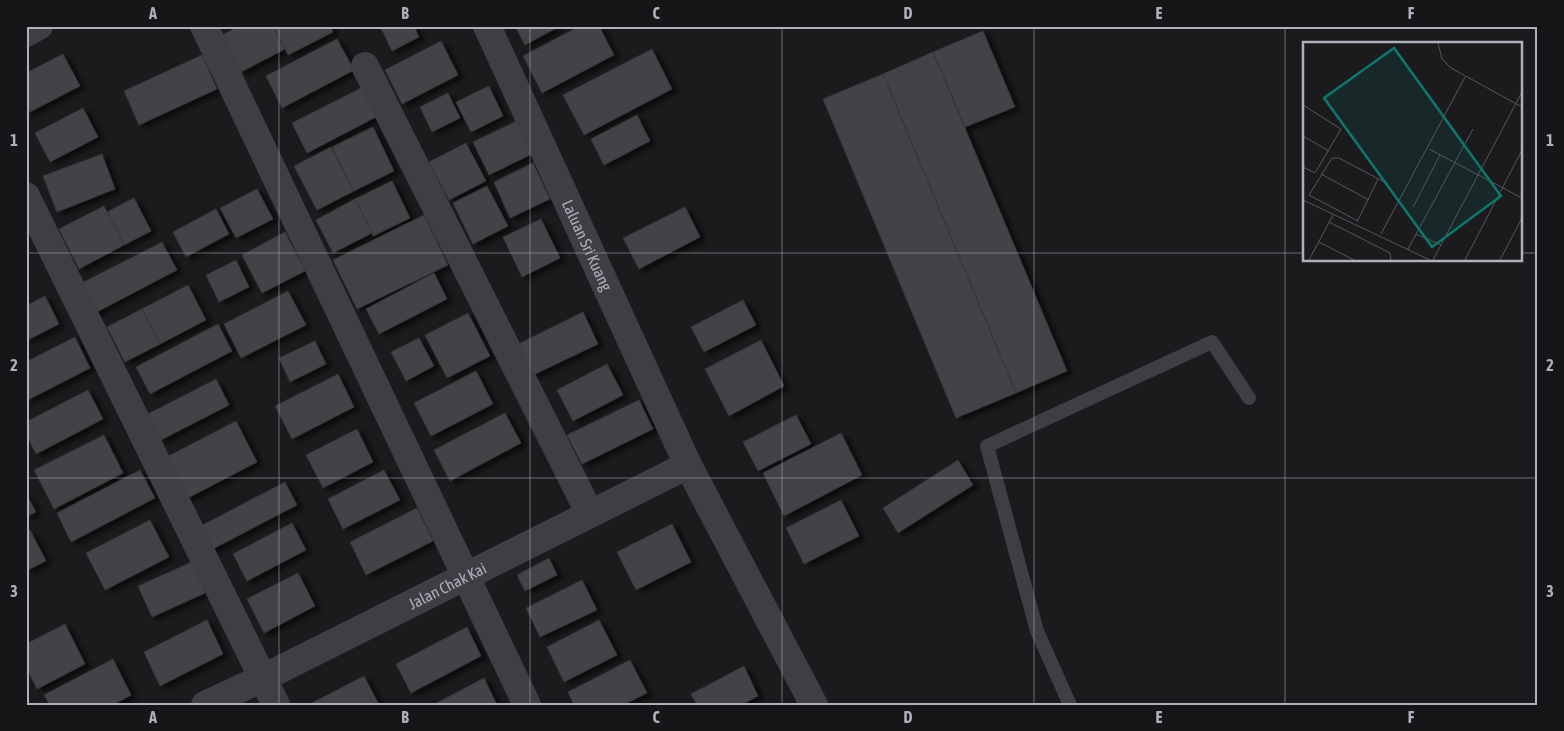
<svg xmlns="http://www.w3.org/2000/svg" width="1564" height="731" font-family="'Asap Condensed',sans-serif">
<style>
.building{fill:#424347;stroke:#363539;filter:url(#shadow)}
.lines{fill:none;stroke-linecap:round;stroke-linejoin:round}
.service{stroke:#3e3e44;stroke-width:14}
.minor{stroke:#3e3e44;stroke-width:28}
.grid{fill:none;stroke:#aeb0bb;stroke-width:1;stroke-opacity:0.55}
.labels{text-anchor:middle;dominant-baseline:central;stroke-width:4.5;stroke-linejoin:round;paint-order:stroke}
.street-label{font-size:16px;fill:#aeb0bb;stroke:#161618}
.inset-road{fill:none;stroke:#56575c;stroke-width:1}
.view{fill:#0f766e;fill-opacity:0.15;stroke:#0f766e;stroke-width:2.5}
.inset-edge{fill:none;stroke:#aeb0bb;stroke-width:2.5}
.neatline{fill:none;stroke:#aeb0bb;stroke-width:2}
.grid-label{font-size:16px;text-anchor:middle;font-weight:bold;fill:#aeb0bb}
</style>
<defs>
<filter id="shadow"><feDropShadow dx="5.5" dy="3" stdDeviation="2.5" flood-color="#0009"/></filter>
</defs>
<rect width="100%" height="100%" fill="#1b1b1d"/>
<g class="building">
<polygon points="240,26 273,26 285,49 241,72 222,35"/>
<polygon points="273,26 330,26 333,32 288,55"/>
<polygon points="380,26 414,26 419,37 392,51"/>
<polygon points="515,26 560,26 525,45"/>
<polygon points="580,26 599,26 614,55 542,93 523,56"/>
<polygon points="983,31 1015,107 965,127 933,52"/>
<polygon points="337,39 354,70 282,108 266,76"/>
<polygon points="441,41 458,75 402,104 385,70"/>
<polygon points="652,49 672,89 584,135 563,95"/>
<polygon points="933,52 1067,371 1016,393 883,74"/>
<polygon points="63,54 80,86 26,114 26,73"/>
<polygon points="202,55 217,89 139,125 124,91"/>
<polygon points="883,74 1016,393 956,418 823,99"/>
<polygon points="489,86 503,116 471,132 456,102"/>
<polygon points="361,88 376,117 307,153 292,123"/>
<polygon points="448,93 460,118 432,132 420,107"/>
<polygon points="83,108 98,137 50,162 35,133"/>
<polygon points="637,115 650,141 604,165 591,139"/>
<polygon points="521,119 536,152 489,175 473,142"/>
<polygon points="373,127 394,171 354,191 332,147"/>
<polygon points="466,143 486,181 449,200 429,162"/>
<polygon points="331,147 354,191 317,210 294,166"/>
<polygon points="102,154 115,189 57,212 43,176"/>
<polygon points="533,163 550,199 510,218 494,182"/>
<polygon points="392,181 410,218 373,236 355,199"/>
<polygon points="487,186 508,226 473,244 453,203"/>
<polygon points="257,189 273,219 236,238 220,208"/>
<polygon points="134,198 151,231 124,245 107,212"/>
<polygon points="355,199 372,233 333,253 316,220"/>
<polygon points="104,206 124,245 79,269 59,229"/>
<polygon points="685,207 700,237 639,269 623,238"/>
<polygon points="216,209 229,234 186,257 173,232"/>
<polygon points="424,215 448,265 357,309 333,260"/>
<polygon points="541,219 560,258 522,277 503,237"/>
<polygon points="285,232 305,271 262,293 242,255"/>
<polygon points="162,242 177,270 91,315 76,286"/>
<polygon points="236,260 249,287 219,302 206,275"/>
<polygon points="434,273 447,299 379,334 366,309"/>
<polygon points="188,285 206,320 160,344 142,309"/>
<polygon points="288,291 306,325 241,358 224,324"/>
<polygon points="45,296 59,324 26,341 26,306"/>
<polygon points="743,300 756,325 704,352 691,327"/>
<polygon points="142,309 160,344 125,362 107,327"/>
<polygon points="583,312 598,344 531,376 516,345"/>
<polygon points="468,313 490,356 447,378 425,335"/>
<polygon points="218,324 232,351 150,394 136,367"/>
<polygon points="75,337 90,368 26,401 26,362"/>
<polygon points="419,338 434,366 406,381 391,352"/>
<polygon points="761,340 784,386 729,416 705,369"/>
<polygon points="315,341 326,364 290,382 279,358"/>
<polygon points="607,364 623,395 573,421 557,390"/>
<polygon points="476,371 493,404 431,436 414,403"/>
<polygon points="338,374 354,407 292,439 275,406"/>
<polygon points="216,379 229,405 161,440 148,414"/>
<polygon points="88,390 103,419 36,454 26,434 26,422"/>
<polygon points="639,400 653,429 582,464 567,435"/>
<polygon points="505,413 521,443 450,481 434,450"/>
<polygon points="796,415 811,444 758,471 743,442"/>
<polygon points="236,421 257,462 184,500 163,459"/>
<polygon points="357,429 373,462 323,488 306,455"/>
<polygon points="841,433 862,475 784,516 763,473"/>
<polygon points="104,435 123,473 54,509 34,470"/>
<polygon points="958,460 973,485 898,533 883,508"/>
<polygon points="140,470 155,498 71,542 57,513"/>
<polygon points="384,470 400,500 343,529 328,499"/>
<polygon points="285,482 297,505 207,552 195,529"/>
<polygon points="26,494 36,512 26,517"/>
<polygon points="841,500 859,536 804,564 786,528"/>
<polygon points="417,508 433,541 366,575 350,542"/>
<polygon points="150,520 169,557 105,590 86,553"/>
<polygon points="292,523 306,550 247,581 233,554"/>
<polygon points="672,524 691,562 636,590 617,552"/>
<polygon points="30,530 46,561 26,571 26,532"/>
<polygon points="549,558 557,575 525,591 517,575"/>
<polygon points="192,562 205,593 152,617 138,586"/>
<polygon points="298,573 315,606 264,633 247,599"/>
<polygon points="582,580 597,610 540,637 526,608"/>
<polygon points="207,620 223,654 160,686 144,652"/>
<polygon points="599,620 617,655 564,682 547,647"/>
<polygon points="65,624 85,664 37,689 26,667 26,644"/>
<polygon points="467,627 481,656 411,693 396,664"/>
<polygon points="113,659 131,695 113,705 50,705 44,695"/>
<polygon points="630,660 647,693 623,705 574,705 568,692"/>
<polygon points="744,666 758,696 741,705 697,705 691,694"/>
<polygon points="364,676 378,703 376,705 308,705"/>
<polygon points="484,678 497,705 433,705"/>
</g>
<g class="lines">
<polyline class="service" points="1070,705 1037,631 987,446 1212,342 1249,398"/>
<g class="minor">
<polyline points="204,26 527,705"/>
<path id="s1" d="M487 26 688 465 814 705"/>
<polyline points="26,33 39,26"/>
<polyline points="365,66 590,514"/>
<polyline points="26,196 276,705"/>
<path id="s2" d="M205 705 263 678 688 465"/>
</g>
</g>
<path class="grid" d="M279 26V705M530 26V705M782 26V705M1034 26V705M1285 26V705M26 253H1304M1520 253H1538M26 478H1538"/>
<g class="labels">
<g class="street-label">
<text stroke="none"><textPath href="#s1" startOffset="241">Laluan Sri Kuang</textPath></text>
<text stroke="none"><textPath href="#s2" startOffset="270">Jalan Chak Kai</textPath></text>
</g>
</g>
<g transform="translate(1303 42)">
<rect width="219" height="219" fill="#1b1b1d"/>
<path class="inset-road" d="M135 1 139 17 148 26 219 65M0 63 38 87 12 131 0 125M0 94 26 109M126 107 219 156M18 132 66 158M0 158 127 218M110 165 137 113M55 179 6 153 29 116H36L85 142M26 180 87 211 88 218M54 180 75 137M78 192 162 35M113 192 138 203M16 200 51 218M105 207 170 87M6 218 30 173M130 218 219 50M162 218 219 108M197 218 219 176"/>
<path class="view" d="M91 6 198 154 129 205 21 56Z"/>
<rect width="219" height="219" class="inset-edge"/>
</g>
<rect width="1564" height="731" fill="none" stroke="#161618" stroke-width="55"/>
<rect x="28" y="28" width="1508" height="676" class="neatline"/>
<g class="grid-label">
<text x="153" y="19">A</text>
<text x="405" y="19">B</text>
<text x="656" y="19">C</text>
<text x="908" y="19">D</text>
<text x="1159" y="19">E</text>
<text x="1411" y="19">F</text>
<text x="14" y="146">1</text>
<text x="1550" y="146">1</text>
<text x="14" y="371">2</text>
<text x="1550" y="371">2</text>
<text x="14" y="597">3</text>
<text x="1550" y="597">3</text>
<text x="153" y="723">A</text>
<text x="405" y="723">B</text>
<text x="656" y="723">C</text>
<text x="908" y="723">D</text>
<text x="1159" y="723">E</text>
<text x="1411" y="723">F</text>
</g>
</svg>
